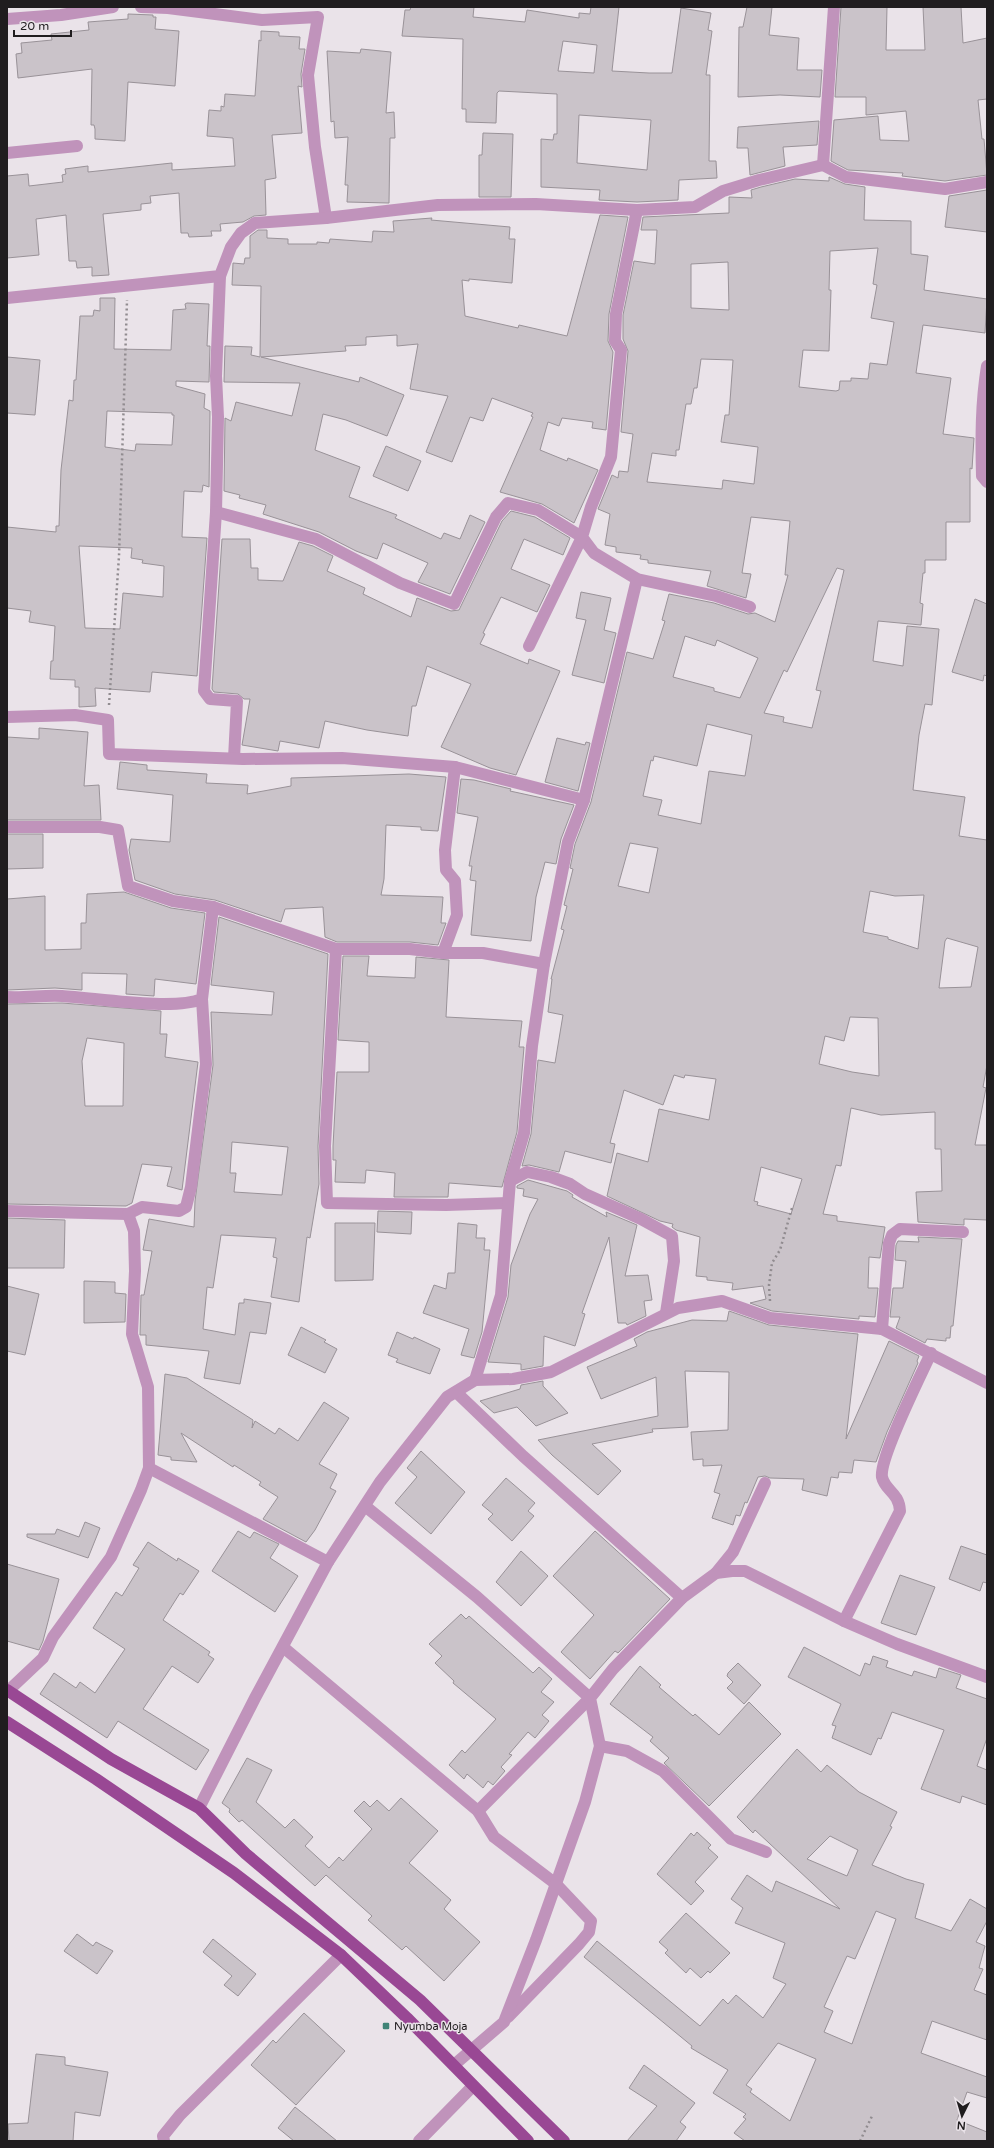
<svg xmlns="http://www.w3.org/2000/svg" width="994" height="2148" font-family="'Varela Round',sans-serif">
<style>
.building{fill:#cac3c9;stroke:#999298;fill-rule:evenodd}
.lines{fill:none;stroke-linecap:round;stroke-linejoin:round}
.path{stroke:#918c90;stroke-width:2.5;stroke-dasharray:2 3;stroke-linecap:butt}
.minor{stroke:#c093bb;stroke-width:12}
.major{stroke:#994894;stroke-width:12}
.poi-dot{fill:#408477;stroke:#eae3e9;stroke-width:1.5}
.labels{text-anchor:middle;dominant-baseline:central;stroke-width:3;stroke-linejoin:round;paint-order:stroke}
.poi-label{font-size:11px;fill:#201d1f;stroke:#eae3e9;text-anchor:start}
</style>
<rect width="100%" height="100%" fill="#eae3e9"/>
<g class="building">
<path d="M411 7H474L473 17 525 22 527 10 579 18V13L590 14 591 7H619L612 71 649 73H672L681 8 711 13 708 30 712 31 706 75H710L709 161H716L717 178 679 180 678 200 637 202 599 200 600 190 541 187V139L553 140 554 134H557V94L499 91 497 93 496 123 466 122V109H462L463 39 402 36 405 10H410ZM563 41 597 45 594 73 558 71ZM579 115 651 120 647 170 577 163Z"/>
<polygon points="747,7 772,7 769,35 799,38 797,70 822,70 820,97 780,95 738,97 739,27 743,27"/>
<polygon points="841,7 887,7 886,50 925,50 923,7 961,7 963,43 987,38 987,99 978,100 982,139 984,139 987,175 945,181 902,176 903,173 848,170 831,161 834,120 878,116 880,140 909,141 906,111 866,115 866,97 835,97"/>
<polygon points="128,14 153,15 153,17 156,17 155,29 179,31 175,86 128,82 125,141 95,139 95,129 94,125 91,125 92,69 18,78 16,54 22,53 21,43 52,40 51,34 89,30 88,22 128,19"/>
<polygon points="261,31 279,32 279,36 300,37 299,49 305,49 301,74 302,87 298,86 302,133 272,135 276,178 265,180 266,215 254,216 243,222 220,224 221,231 211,231 212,236 189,237 188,233 181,233 179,193 150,196 151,203 141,204 141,210 103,214 109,275 92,276 92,267 77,268 76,261 69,261 66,215 36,219 39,255 7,258 7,176 28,174 29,186 63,182 62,175 66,174 65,169 88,166 88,172 172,163 172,170 235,166 233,138 207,136 209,110 221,111 221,106 224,107 225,94 255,96 259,40 261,41"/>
<polygon points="361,49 391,52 386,113 394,112 395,138 390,138 389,203 347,202 348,185 345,185 348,137 335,138 334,121 331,122 327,51 360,53"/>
<polygon points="819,121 817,145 783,147 785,166 750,175 748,148 737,148 738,127"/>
<polygon points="483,133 513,134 511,197 479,197 479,155 482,155"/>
<path d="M829 177 845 184 865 187 864 220 911 221V254L928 256 924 290 987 299 985 333 923 325 916 373 951 378 943 434 974 438 972 469 970 468V522H946V560H925V573H923L920 603 923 604 921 625 878 621 873 661 903 666 907 626 939 629 932 705 925 704 919 735 913 790 965 797 959 836 987 840V1065L983 1087 986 1088 975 1145H987V1220L964 1219V1225L918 1222 916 1192 942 1191 941 1149H935V1112L881 1115 851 1108 841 1166 836 1165 823 1214 837 1216V1221L885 1227 880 1258 869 1257 868 1288H878L875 1317 859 1316V1319L772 1311 750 1303 766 1299 763 1286 732 1290 733 1283 707 1280V1277L696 1276 700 1237 676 1230 672 1227 673 1224 660 1221 607 1196 617 1153 648 1162 659 1109 709 1120 716 1079 685 1075 684 1078 674 1075 663 1105 624 1090 610 1143 615 1144 611 1163 565 1151 559 1172 529 1165 522 1166 531 1134 538 1060 555 1063 563 1015 548 1012 552 979H551L564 930 561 929 567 906 564 905 573 869 570 868 575 844 591 802 627 652 653 659 665 621 662 620 669 594 714 603 748 614 755 613 775 622 788 575H785L790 521 751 517 742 573 751 574 746 598 707 586 711 571 648 563V560L640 559 641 555 616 552V547L605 545 610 514 598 509 612 475 618 478 619 471 628 472 633 434 621 432 628 351 623 339V315L634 261 655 264 657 230H641L643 217 729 213V197L752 198 751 190 761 187 795 179 829 181ZM878 248 873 284 877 285 871 318 894 322 887 365 870 363 868 379 851 378V381H840L839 390 836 391 799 387 803 350 829 351 831 290H829L830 251ZM728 262 729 310 691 308V264ZM701 359 733 360 729 415H725L721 442 758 447 754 484 723 480 722 489 647 482 652 453 676 456V450H679L686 404H691L694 388H697ZM837 568 844 570 816 690 821 691 812 728 783 722 784 717 764 713 784 670 787 672ZM685 636 715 646 717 640 758 658 740 698 714 691V688L673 677ZM707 724 752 735 745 776 709 771 701 824 658 815 662 800 643 796 651 760 653 761 654 756 697 766ZM630 843 658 848 649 893 618 886ZM870 891 895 896 924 895 918 949 888 939V937L863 932ZM947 938 978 947 971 987 939 988 945 941ZM850 1017 878 1018 879 1076 852 1072 819 1064 825 1036 844 1041ZM761 1167 802 1179 791 1214 757 1205 758 1202 754 1201Z"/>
<polygon points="987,190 987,232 945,227 949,196"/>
<polygon points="600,215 628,217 609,314 608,341 613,352 606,430 592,428 593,422 562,418 559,426 548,422 540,450 567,461 568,458 598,470 574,523 542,504 500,492 533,417 531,416 533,413 492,398 483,421 470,417 452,462 426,452 448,396 410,389 418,344 397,346 397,335 366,337 366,345 345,346 346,351 261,357 359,382 360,377 404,395 387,436 346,420 323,414 315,450 360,467 349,497 397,515 395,518 441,539 444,533 460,539 470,515 485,522 450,594 418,582 428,563 383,543 377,559 356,551 319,532 263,514 266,505 239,498 240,495 224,491 225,418 231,421 236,402 292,416 300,383 224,382 225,346 252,347 251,355 260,357 261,286 232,285 233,263 244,264 245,258 250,258 250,236 258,230 267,230 267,238 288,239 288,244 317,244 317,242 329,243 330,239 372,242 373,231 394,232 393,221 432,218 431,220 510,227 509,239 515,239 512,283 469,279 469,281 462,280 465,316 518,328 519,325 567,336"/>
<path d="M100 298H115L114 349 171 350 173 310 186 309 185 304 187 303 209 304 207 346H210L209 382 176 381V386L205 394 204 408 210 411 209 487 203 485 202 492 184 491 182 537 207 538 197 676 152 672 150 692 95 688 96 706 79 707V687H75V680L50 679 51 661H53L55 626 29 622 31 611 7 608V527L56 532V526H59L61 470 69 400 73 401 74 380H76L80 316H93L94 310 100 311ZM107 411 172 413V415H174L172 445 136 444 135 451 105 447ZM79 546 132 548 131 558 143 560 142 563 164 566 163 597 123 593 120 629 85 628Z"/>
<polygon points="7,357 40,360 35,415 7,413"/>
<polygon points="386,446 421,461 408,491 373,476"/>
<polygon points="511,511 535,517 570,538 563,555 524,539 511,569 550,585 537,612 501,597 483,633 485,634 480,644 528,664 529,659 560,671 516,775 490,768 441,747 471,684 427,666 416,706 412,706 408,736 367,730 325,721 319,748 280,741 278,751 242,745 250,699 244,699 238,694 214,692 212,689 222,539 250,539 251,568 258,568 258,580 283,581 299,542 313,546 333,556 327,571 365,588 363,594 411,617 417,598 451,611 459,610 502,521"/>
<polygon points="581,592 611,598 604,630 616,633 604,683 572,675 586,620 576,618"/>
<polygon points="975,599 987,604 987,676 984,675 983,681 952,672"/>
<polygon points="39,728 88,732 84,786 99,785 101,820 7,820 7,737 39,739"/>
<polygon points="557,738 585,745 586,742 590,743 578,791 545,782"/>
<polygon points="120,762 147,765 147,770 207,774 206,783 248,785 247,794 291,786 291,778 409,774 446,777 438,831 421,830 421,827 386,825 384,879 381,895 443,897 441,923 446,923 438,945 410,942 337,942 325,937 323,907 285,909 281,922 215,900 175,894 135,880 129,850 131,839 170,842 173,795 117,789"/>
<polygon points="461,779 474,780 511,789 510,791 574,805 561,839 556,864 545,862 536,897 531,941 471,935 476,881 470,880 472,866 469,866 478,817 457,813"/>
<polygon points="7,834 43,834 43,868 7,869"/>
<polygon points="124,892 171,908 205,913 196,984 155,979 154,996 126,994 127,974 82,973 82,990 55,988 7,990 7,899 45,896 45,950 81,949 81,923 86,923 87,894"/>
<path d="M219 917 328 954 318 1146 319 1184 310 1238 307 1237 299 1302 271 1297 277 1258 273 1257 276 1238 221 1235 213 1288 207 1287 203 1329 235 1335 239 1303H244V1299L271 1303 266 1334 250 1332 240 1384 204 1378 209 1351 146 1345V1335H140L141 1295H144L152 1251 143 1250 149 1219 194 1227 195 1201 213 1065 211 1012 272 1015 274 992 211 985ZM232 1142 288 1147 282 1195 234 1192 236 1173H230Z"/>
<polygon points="343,956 369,956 367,976 415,978 416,957 449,960 446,1017 522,1021 519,1047 524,1047 517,1132 502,1187 449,1183 448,1197 394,1197 395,1173 366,1170 365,1183 335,1182 336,1160 333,1160 333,1146 337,1072 369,1072 369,1042 338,1040"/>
<path d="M62 1003 161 1011 160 1034H167L165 1057 198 1062 182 1190 167 1186 172 1167 142 1164 132 1203 126 1206 7 1204V1004ZM87 1038 124 1043 123 1106H85L82 1061Z"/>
<polygon points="528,1180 567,1191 573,1195 572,1197 607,1217 606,1212 637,1225 625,1276 648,1275 652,1300 644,1301 646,1316 627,1325 626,1323 618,1323 609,1237 582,1313 585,1314 575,1346 544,1336 543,1366 521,1370 521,1364 488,1362 508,1297 511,1265 530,1214 538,1199 523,1196 524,1189 517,1188 517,1186"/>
<polygon points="378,1211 412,1212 411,1234 377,1232"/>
<polygon points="7,1218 65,1220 64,1268 7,1268"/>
<polygon points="335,1223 375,1223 373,1280 335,1281"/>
<polygon points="458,1223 477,1225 476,1238 485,1238 484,1250 490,1250 482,1332 474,1358 461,1355 469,1329 423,1313 434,1285 446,1289 448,1273 455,1273"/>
<polygon points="918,1237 962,1239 953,1326 951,1326 950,1338 946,1338 946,1341 927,1339 925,1343 896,1328 900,1317 890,1317 893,1288 903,1288 906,1261 895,1260 896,1245 898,1241 919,1242"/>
<polygon points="84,1281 115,1282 115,1293 126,1294 125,1322 84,1323"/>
<polygon points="7,1286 39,1294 25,1355 7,1351"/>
<polygon points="729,1311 769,1325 858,1334 846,1439 889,1341 919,1356 917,1361 918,1363 887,1432 876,1462 854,1460 852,1473 839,1472 838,1478 831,1477 827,1496 802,1490 804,1479 770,1478 765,1476 758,1477 747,1503 745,1502 740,1516 736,1515 733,1525 712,1518 720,1494 714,1492 722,1465 703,1466 703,1459 693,1460 691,1432 728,1430 729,1372 685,1371 688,1427 652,1429 653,1432 592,1444 621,1471 598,1495 552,1455 538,1440 658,1416 656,1377 601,1399 587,1367 637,1346 634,1339 647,1332 692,1320 727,1321"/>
<polygon points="301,1327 326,1340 324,1342 337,1349 325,1373 288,1355"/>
<polygon points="397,1332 413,1339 414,1337 440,1349 430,1374 396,1362 398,1359 388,1355"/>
<polygon points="165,1374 187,1378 253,1420 252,1428 255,1421 275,1434 279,1428 298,1441 324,1402 349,1418 319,1464 337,1474 330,1488 336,1491 315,1530 306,1542 263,1519 278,1497 259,1485 261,1482 234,1465 233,1467 181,1433 197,1462 171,1460 171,1457 158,1455"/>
<polygon points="543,1381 543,1386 568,1413 536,1426 517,1407 494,1413 480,1401 520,1389 521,1385"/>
<polygon points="421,1451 465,1492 431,1534 395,1503 417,1477 407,1468"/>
<polygon points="506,1478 535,1503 528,1511 534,1516 512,1541 488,1519 493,1514 482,1505"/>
<polygon points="85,1522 100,1528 88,1558 27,1537 27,1534 55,1534 57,1529 79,1537"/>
<polygon points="238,1531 250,1538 254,1532 279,1544 270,1558 298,1576 275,1612 212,1571"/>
<polygon points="595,1531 670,1599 618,1653 615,1651 590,1679 561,1652 594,1615 553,1576"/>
<polygon points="148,1542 177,1561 178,1558 199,1571 183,1595 180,1593 163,1620 210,1652 208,1655 214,1659 198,1683 172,1666 143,1709 209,1750 196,1770 118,1721 107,1738 40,1694 54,1673 76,1688 80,1682 95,1693 125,1649 93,1628 116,1592 122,1596 139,1568 133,1565"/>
<polygon points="961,1546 987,1555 987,1583 983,1582 980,1591 949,1579"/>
<polygon points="521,1551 548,1576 521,1606 496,1582"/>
<polygon points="7,1564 59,1579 43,1641 39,1650 7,1641"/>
<polygon points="900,1575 935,1587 916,1635 881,1623"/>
<polygon points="461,1614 466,1619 469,1616 533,1673 539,1667 552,1679 541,1692 554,1702 542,1715 549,1721 535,1738 528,1732 509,1754 512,1755 501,1767 505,1771 493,1785 488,1781 483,1788 467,1774 464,1779 449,1765 462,1750 465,1753 496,1719 453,1683 454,1681 435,1663 442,1656 429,1644"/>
<polygon points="804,1647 860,1676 865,1663 870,1665 873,1656 888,1661 886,1667 912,1676 914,1671 936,1678 939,1668 961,1675 956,1688 987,1699 987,1738 977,1766 987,1770 987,1805 962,1796 960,1803 921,1789 944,1730 892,1712 881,1739 878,1738 871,1755 832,1738 836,1726 832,1725 841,1704 788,1677"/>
<polygon points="738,1663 761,1685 744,1704 727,1688 733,1682 727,1676 728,1673"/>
<polygon points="640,1666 661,1685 659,1687 693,1716 695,1714 719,1735 749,1702 781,1734 709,1806 664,1763 669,1758 650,1741 653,1737 610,1704"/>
<path d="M797 1749 821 1772 827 1765 859 1792 897 1812 890 1826 892 1827 872 1865 906 1879 924 1884 915 1918 951 1931 970 1899 987 1909V1921L976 1942 985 1946 979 1968 983 1969 974 1990 987 1995V2040L932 2021 921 2053 987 2077V2098L967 2092 957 2120 987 2132V2141H745L734 2133 746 2119 743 2117 746 2114 713 2093 728 2070 691 2048 692 2046 584 1957 597 1941 700 2026 723 1999 728 2004 736 1995 763 2018 786 1984 773 1978 785 1943 735 1923 743 1908 731 1899 747 1875 772 1892 776 1881 840 1909 755 1830 753 1833 737 1817ZM830 1836 858 1850 847 1876 807 1859ZM876 1911 896 1919 852 2044 824 2032 833 2011 824 2007 847 1956 855 1959ZM778 2043 816 2059 790 2121 750 2092 752 2089 746 2085Z"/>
<polygon points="247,1758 272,1770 256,1802 285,1828 294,1819 313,1837 305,1846 329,1868 339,1857 343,1861 372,1829 354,1811 364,1801 370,1807 377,1800 389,1811 401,1798 438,1831 409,1863 451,1900 444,1909 480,1942 444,1981 406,1946 402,1950 368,1920 372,1916 326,1875 315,1886 242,1820 239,1822 229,1812 230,1809 222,1803"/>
<polygon points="697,1832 711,1845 708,1848 718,1857 695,1882 704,1891 691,1905 657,1874 691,1833 694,1836"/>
<polygon points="686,1913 730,1953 710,1973 708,1971 701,1978 690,1968 686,1973 665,1953 668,1950 659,1942"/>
<polygon points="77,1934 93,1946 96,1942 113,1951 97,1974 64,1951"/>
<polygon points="213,1939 256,1974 238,1996 224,1985 232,1976 203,1952"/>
<polygon points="304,2013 345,2051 296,2105 251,2065 273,2040 276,2043"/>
<polygon points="36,2054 65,2057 65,2065 108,2072 100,2116 75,2112 73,2141 9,2141 8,2124 28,2123"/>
<polygon points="644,2065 695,2103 680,2122 686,2127 676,2141 627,2141 657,2106 629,2088"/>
<polygon points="295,2107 337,2141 294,2141 278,2128"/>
</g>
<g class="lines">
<g class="path">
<polyline points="109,705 119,556 127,300"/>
<polyline points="770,1301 769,1285 772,1263 780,1250 792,1208"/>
<polyline points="860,2141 873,2114"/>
</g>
<g class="minor">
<polyline points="141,7 168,8 262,20 318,17 308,75 315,147 326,218"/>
<polyline points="7,19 61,15 113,7"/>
<polyline points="7,153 77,146"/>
<polyline points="823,165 834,7"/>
<polyline points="637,210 616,314 615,341 621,350 611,457 591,507 582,537 594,553 637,579 716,596 750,607"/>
<polyline points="220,276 216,376 218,417 216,512 204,691 210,699 237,701 234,758"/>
<polyline points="7,298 220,276 231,247 241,233 255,223 326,218 438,205 536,204 637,210 695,207 723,191 759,180 823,165 846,177 945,189 987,182"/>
<path d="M987 366C981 403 981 438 982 476L987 482"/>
<polyline points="216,512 316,539 400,583 454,604 496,517 508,503 538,510 582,537 529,646"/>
<polyline points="7,717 75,715 108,720 109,754 243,759 342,758 455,767 584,800 637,579"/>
<polyline points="7,827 100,827 118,830 128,886 173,901 213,907 336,949 410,949 443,953 483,953 544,964"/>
<polyline points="336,949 325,1146 327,1203 446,1205 508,1203"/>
<polyline points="443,953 457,915 455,881 446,870 445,850 455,767"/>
<path d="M7 997C26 998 44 995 62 996 97 998 173 1011 202 999L213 907"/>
<polyline points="510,1181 527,1172 551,1177 570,1184 585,1194 641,1219 672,1236 674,1261 666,1313"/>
<polyline points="7,1211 128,1214 142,1207 179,1211 186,1207 191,1187 206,1064 202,999"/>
<polyline points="882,1329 889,1243 892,1235 900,1229 963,1232"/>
<polyline points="475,1380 501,1295 510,1181 524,1133 532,1046 544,964 568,842 584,800"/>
<polyline points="456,1392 523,1456 682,1598"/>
<polyline points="149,1468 328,1562"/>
<polyline points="365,1506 477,1597 590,1698 478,1811"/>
<polyline points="716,1573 733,1552 765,1483"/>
<path d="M844 1621 900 1511C899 1492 885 1491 882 1477 879 1458 921 1375 931 1353"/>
<polyline points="283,1647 478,1811 494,1837 556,1884 591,1921 589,1932 579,1944 508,2017"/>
<polyline points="8,1691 43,1658 53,1637 111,1557 141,1490 149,1468 148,1387 132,1334 135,1271 134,1231 128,1214"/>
<polyline points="600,1746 627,1751 663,1771 731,1839 766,1852"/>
<polyline points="199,1808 255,1698 328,1562 380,1482 447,1397 475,1380 513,1379 551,1372 678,1308 722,1301 770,1318 882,1329 987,1383"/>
<polyline points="454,2065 504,2022 536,1940 585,1802 600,1746 590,1698 613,1669 682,1598 716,1573 732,1571 745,1571 844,1621 897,1644 987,1677"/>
<polyline points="164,2141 163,2136 180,2115 341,1955"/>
<polyline points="419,2141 473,2086"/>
</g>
<g class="major">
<polyline points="7,1690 111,1759 199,1808 246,1854 420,2000 564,2141"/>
<polyline points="7,1722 96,1779 234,1873 341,1955 407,2018 528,2141"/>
</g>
</g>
<rect class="poi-dot" x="382" y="2022" width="8" height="8" rx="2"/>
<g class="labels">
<g class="poi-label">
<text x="394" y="2026">Nyumba Moja</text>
</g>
</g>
<rect width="994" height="2148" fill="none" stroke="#201d1f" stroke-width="16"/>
<g transform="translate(962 2116) rotate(185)" stroke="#eae3e9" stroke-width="3" paint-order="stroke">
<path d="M0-3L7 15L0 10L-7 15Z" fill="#201d1f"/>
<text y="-6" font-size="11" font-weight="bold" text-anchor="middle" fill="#201d1f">N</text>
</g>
<path d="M14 30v6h57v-6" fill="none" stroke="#201d1f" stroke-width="2"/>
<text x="20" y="30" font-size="12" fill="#201d1f" stroke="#eae3e9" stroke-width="3" paint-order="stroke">20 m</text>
</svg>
